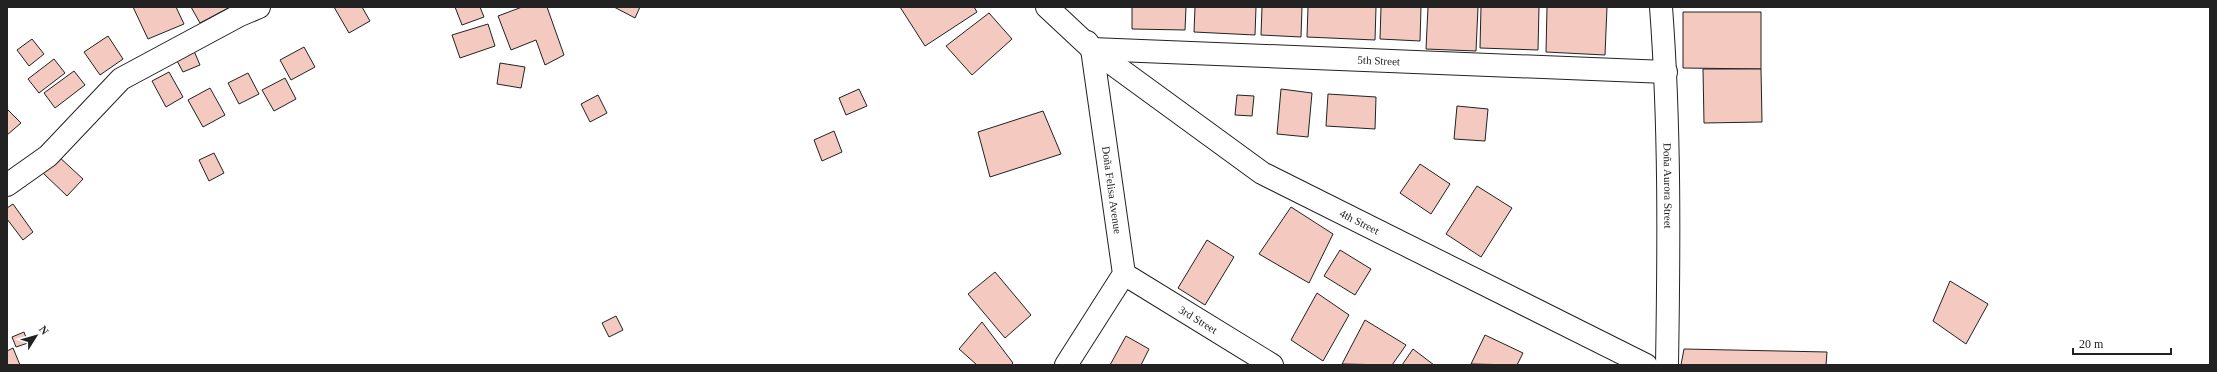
<svg xmlns="http://www.w3.org/2000/svg" width="2217" height="372" font-family="'Times New Roman',serif">
<style>
.building{fill:#f3c9c0;stroke:#222}
.lines{fill:none;stroke-linecap:round;stroke-linejoin:round}
.minor-casing{stroke:#222;stroke-width:24}
.minor{stroke:#fff;stroke-width:22}
.labels{text-anchor:middle;dominant-baseline:central;stroke-width:3;stroke-linejoin:round;paint-order:stroke}
.street-label{font-size:11px;fill:#222;stroke:#fff}
</style>
<rect width="100%" height="100%" fill="#fff"/>
<g class="building">
<polygon points="133,7 176,7 184,24 148,39"/>
<polygon points="191,7 230,7 200,23"/>
<polygon points="334,7 362,7 370,21 349,33"/>
<polygon points="455,7 480,7 484,17 462,25"/>
<polygon points="522,7 547,7 564,55 545,65 536,40 511,50 498,16"/>
<polygon points="614,7 640,7 635,18"/>
<polygon points="900,7 974,7 977,12 925,46"/>
<polygon points="1132,7 1186,7 1185,30 1132,29"/>
<polygon points="1195,7 1256,7 1255,35 1194,32"/>
<polygon points="1262,7 1302,7 1301,37 1261,35"/>
<polygon points="1308,7 1376,7 1375,40 1307,37"/>
<polygon points="1381,7 1421,7 1420,41 1380,39"/>
<polygon points="1428,7 1478,7 1476,51 1426,49"/>
<polygon points="1481,7 1539,7 1538,50 1480,48"/>
<polygon points="1547,7 1607,7 1605,55 1546,52"/>
<polygon points="1683,12 1761,12 1761,69 1683,68"/>
<polygon points="989,13 1012,39 972,75 946,46"/>
<polygon points="488,24 495,46 460,58 452,35"/>
<polygon points="108,36 123,59 100,75 84,52"/>
<polygon points="32,39 44,54 29,66 17,50"/>
<polygon points="304,47 315,67 291,80 280,60"/>
<polygon points="194,51 200,65 183,72 176,59"/>
<polygon points="54,59 65,73 39,93 28,79"/>
<polygon points="500,63 525,67 521,88 497,84"/>
<polygon points="1703,69 1761,69 1762,122 1704,123"/>
<polygon points="74,71 85,85 55,108 44,93"/>
<polygon points="169,72 183,97 166,107 152,81"/>
<polygon points="248,73 259,94 239,104 228,83"/>
<polygon points="285,78 296,99 274,111 262,90"/>
<polygon points="210,88 225,115 203,127 188,100"/>
<polygon points="859,89 867,106 846,115 839,98"/>
<polygon points="1281,89 1312,93 1308,137 1277,134"/>
<polygon points="1328,94 1376,97 1375,129 1326,126"/>
<polygon points="598,95 607,113 590,122 581,104"/>
<polygon points="1237,95 1254,96 1252,116 1235,115"/>
<polygon points="1457,106 1488,109 1485,141 1454,139"/>
<polygon points="7,109 21,123 7,135"/>
<polygon points="1043,111 1061,154 990,177 978,132"/>
<polygon points="834,131 842,152 822,161 814,140"/>
<polygon points="214,153 224,173 209,181 199,160"/>
<polygon points="58,156 83,179 67,196 43,173"/>
<polygon points="1420,164 1450,184 1431,214 1400,193"/>
<polygon points="1477,186 1512,208 1481,257 1446,234"/>
<polygon points="13,204 33,232 23,240 7,219 7,208"/>
<polygon points="1291,207 1333,234 1309,283 1259,254"/>
<polygon points="1207,240 1234,257 1205,305 1178,288"/>
<polygon points="1340,250 1371,269 1355,295 1324,276"/>
<polygon points="995,272 1031,315 1005,338 968,294"/>
<polygon points="1950,281 1988,304 1966,344 1933,321"/>
<polygon points="1317,293 1349,315 1323,361 1291,340"/>
<polygon points="616,316 623,330 609,337 602,323"/>
<polygon points="1365,320 1406,345 1392,365 1342,364"/>
<polygon points="982,322 1013,363 1011,365 977,365 959,349"/>
<polygon points="24,332 28,343 16,347 12,337"/>
<polygon points="1485,335 1523,353 1517,365 1471,364"/>
<polygon points="1126,336 1149,349 1141,365 1110,365"/>
<polygon points="13,348 20,365 7,365 7,351"/>
<polygon points="1413,349 1434,365 1402,365"/>
<polygon points="1684,349 1827,352 1826,365 1681,365"/>
</g>
<g class="lines">
<defs>
<g id="minor">
<path id="s1" d="M1047 7 1092 49 1262 173 1646 365"/>
<path id="s2" d="M1661 7C1670 126 1669 246 1667 365"/>
<path id="s3" d="M1092 49 1666 72"/>
<polyline points="7,185 48,156 121,79 240,15 259,7"/>
<path id="s4" d="M1124 274 1272 365"/>
<polyline points="1066,365 1124,274 1092,49 1087,42"/>
</g>
</defs>
<use href="#minor" class="minor-casing"/>
<use href="#minor" class="minor"/>
</g>
<g class="labels">
<g class="street-label">
<text stroke="none"><textPath href="#s3" startOffset="287">5th Street</textPath></text>
<text stroke="none"><textPath href="#s2" startOffset="179">Doña Aurora Street</textPath></text>
<text transform="translate(1112 190) rotate(82)">Doña Felisa Avenue</text>
<text stroke="none"><textPath href="#s1" startOffset="381">4th Street</textPath></text>
<text stroke="none"><textPath href="#s4" startOffset="87">3rd Street</textPath></text>
</g>
</g>
<rect width="2217" height="372" fill="none" stroke="#222222" stroke-width="16"/>
<g transform="translate(36 336) rotate(53)" stroke="#ffffff" stroke-width="3" paint-order="stroke">
<path d="M0-3L7 15L0 10L-7 15Z" fill="#222222"/>
<text y="-6" font-size="11" font-weight="bold" text-anchor="middle" fill="#222222">N</text>
</g>
<path d="M2073 348v6h98v-6" fill="none" stroke="#222222" stroke-width="2"/>
<text x="2079" y="348" font-size="12" fill="#222222" stroke="#ffffff" stroke-width="3" paint-order="stroke">20 m</text>
</svg>
